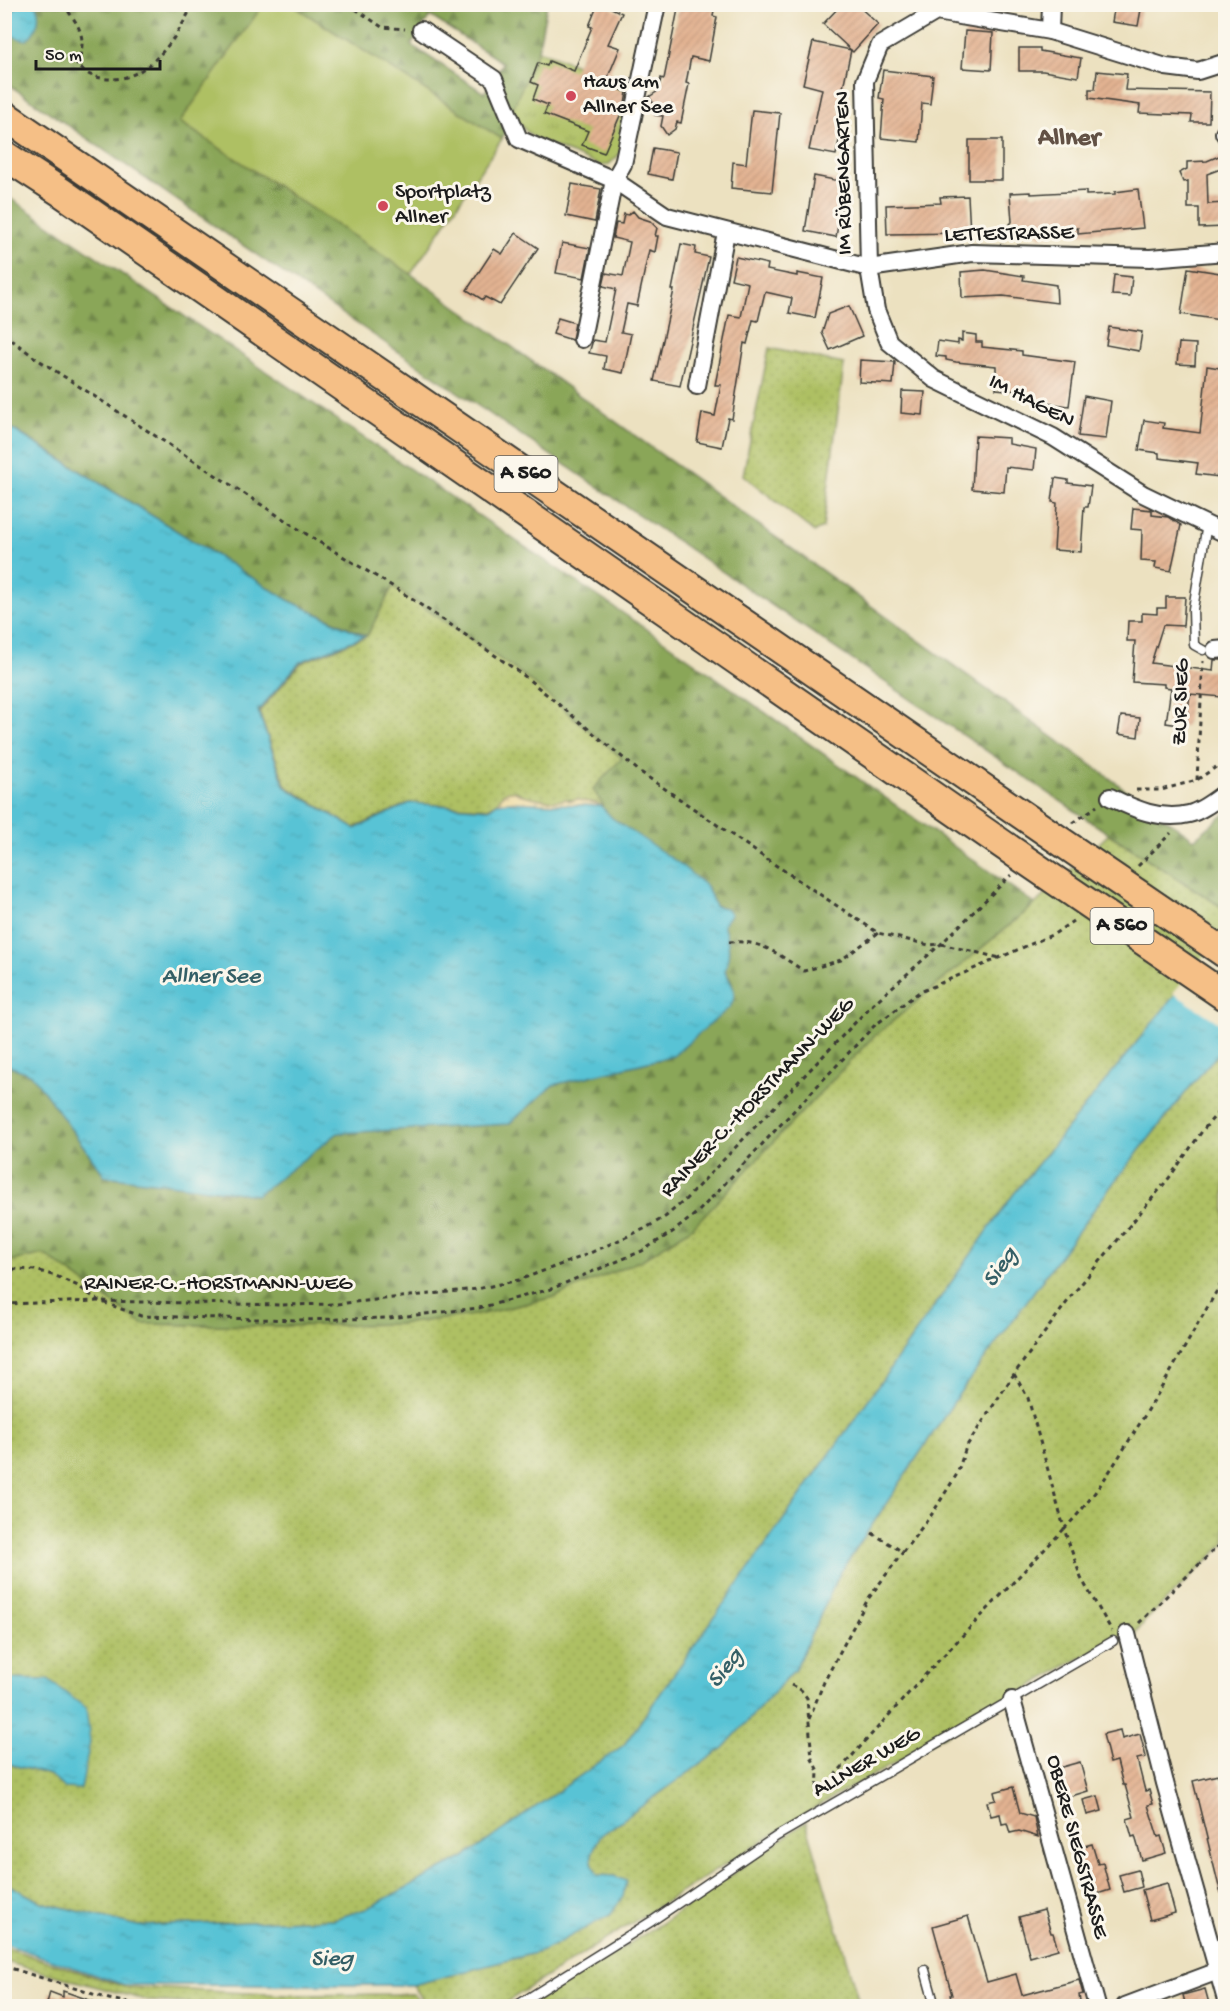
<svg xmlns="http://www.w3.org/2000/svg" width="1230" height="2011" font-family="'Gochi Hand',sans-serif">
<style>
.grass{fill:url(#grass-dots);stroke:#656e40;stroke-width:1.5}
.forest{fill:url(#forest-firs);stroke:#53613a;stroke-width:1.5;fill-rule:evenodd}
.sand{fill:url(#sand-dots);stroke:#857b5d;stroke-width:1.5}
.park{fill:url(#park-tufts);stroke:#656e40;stroke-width:1.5}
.pitch{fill:#aec063;stroke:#656e40;stroke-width:1.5}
.water{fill:url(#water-ripples);stroke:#3a7078;stroke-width:1.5}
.pier{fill:#ece1c0}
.building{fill:url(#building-hatch)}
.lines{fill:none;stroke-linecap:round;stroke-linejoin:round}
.lane-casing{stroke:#3b3a35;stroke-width:11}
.street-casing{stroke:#3b3a35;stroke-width:20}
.highway-casing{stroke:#3b3a35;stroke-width:32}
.path{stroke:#3b3a35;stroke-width:3;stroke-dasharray:4.5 4.5;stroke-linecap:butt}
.lane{stroke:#fff;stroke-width:8}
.street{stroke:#fff;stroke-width:16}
.highway{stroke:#f5bf86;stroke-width:28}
.highway-bridge-casing{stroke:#3b3a35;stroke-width:32;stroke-linecap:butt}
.highway-bridge{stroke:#f5bf86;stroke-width:28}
.poi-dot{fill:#d1495b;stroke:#fbf7ec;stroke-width:2}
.labels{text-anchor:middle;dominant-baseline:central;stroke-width:6;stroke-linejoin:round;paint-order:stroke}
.shield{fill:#fbf7ec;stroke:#5f5e5a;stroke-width:1.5}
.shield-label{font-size:21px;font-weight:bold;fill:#1c1c1c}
.poi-label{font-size:22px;fill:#1c1c1c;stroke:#fbf7ec;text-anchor:start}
.street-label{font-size:22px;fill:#1c1c1c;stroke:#fbf7ec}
.water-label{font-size:24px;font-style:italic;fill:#345f66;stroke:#fbf7ec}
.quarter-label{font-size:26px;font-weight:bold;fill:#625145;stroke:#fbf7ec}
</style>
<defs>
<pattern id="grass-dots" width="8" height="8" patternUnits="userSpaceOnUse" patternTransform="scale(1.5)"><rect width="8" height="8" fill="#aec063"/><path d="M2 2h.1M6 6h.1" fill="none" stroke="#95a455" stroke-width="1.8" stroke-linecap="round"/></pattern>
<pattern id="forest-firs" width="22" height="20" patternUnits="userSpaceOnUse" patternTransform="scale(1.5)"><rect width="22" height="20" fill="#8aa659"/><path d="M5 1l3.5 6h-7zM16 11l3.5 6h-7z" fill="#708649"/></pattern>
<pattern id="sand-dots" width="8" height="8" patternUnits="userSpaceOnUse" patternTransform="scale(1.5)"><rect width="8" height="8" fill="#eeda9e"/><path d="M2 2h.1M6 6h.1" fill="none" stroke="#ccba88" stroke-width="1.8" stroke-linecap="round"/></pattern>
<pattern id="park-tufts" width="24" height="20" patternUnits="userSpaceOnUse" patternTransform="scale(1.5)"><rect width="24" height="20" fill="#aec063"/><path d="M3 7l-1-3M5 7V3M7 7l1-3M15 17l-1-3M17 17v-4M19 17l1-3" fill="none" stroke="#95a455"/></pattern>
<pattern id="water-ripples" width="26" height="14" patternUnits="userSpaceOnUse" patternTransform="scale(1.5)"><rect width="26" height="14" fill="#59c3d5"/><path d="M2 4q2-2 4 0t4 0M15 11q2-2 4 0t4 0" fill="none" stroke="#4da7b6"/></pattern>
<pattern id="building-hatch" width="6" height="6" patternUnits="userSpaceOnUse" patternTransform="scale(1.5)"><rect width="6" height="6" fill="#e3b392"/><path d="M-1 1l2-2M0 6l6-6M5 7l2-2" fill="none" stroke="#c2997d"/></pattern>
</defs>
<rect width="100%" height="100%" fill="#fbf7ec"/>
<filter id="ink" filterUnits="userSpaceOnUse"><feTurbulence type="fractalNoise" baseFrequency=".0167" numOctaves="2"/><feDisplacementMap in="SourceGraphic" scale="12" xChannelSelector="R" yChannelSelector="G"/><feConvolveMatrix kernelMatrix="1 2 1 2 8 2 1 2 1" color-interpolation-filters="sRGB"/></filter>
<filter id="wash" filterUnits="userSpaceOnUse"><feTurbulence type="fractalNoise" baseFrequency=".008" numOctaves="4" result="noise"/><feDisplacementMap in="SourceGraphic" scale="24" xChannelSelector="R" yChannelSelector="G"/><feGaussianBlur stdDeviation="1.35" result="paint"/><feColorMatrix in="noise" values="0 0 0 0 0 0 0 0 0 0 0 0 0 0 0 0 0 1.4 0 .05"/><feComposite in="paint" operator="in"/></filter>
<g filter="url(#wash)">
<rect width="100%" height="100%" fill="#ece1c0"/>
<g class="grass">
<polygon points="769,348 844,364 823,528 814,532 743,475"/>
<polygon points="392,586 522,674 623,759 593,789 604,806 601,806 597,803 566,799 558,802 525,796 516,791 503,794 497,803 488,808 409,803 354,828 286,786 259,712 301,663 367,636"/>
<polygon points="1109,834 1225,909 1225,933 1013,1195 624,1745 466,1856 367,1909 334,1919 138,1926 41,1902 5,1883 4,1763 50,1775 64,1788 48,1680 5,1679 5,1262 44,1254 142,1324 269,1326 399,1324 482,1314 554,1297 799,1114 871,1039 1035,904"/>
<path d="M1225 1047V1544L1145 1621 1133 1637 1118 1636 976 1718 823 1803 500 2006H427L413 1985 543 1951 614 1876 597 1875C587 1858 592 1852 600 1836L723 1748 795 1669 840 1573 961 1391 1114 1182 1207 1066Z"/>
<polygon points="806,1822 860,2006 528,2006 661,1924"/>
<polygon points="4,1947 125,1987 287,1995 414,1994 421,2002 349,2006 281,2006 213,2005 149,2001 13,1964 5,1961"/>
</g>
<g class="forest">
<polygon points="5,5 263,5 180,122 411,274 1194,839 1225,814 1225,909 1109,834 356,323 5,82 4,26 7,32 9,13 5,17"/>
<path d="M292 5H454L464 13 472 5H547L538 50 502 139ZM430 16 503 63 495 75 422 28ZM419 33 492 81 484 93 411 45Z"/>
<path d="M4 194 670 645 1035 904 871 1039 693 1227 642 1260 554 1297 482 1314 399 1324 269 1326 142 1324 44 1254 5 1262V1064L32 1075 105 1176 257 1195 338 1133 509 1124 553 1085 673 1056 732 983 725 970C731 953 729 942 723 925L731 915 726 908 715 906 707 887 612 818 601 806 603 805 593 789 622 758 522 674 393 586 367 636 288 600 5 424Z"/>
</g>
<path class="sand" d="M509 791C516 791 520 795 527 796 539 799 555 803 566 799L569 801 578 799C585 804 594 800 601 806L497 803 503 794Z"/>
<polygon class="park" points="538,50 634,87 619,155 609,164 601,166 536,139 526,131 511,113"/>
<polygon class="pitch" points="263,5 292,5 502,139 411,274 180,122"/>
<g class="water">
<path d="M20 5H36C42 19 36 31 27 40 11 38 4 33 5 17Z"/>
<path d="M4 424 288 600 365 636 300 662 258 711 285 787 355 829 410 803 489 809 497 803 510 802 601 806 612 818 680 864 707 887 715 906 726 908 731 914 723 925C729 942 731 953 725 971 732 985 739 992 730 1007L673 1056 553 1085 509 1124 338 1133 257 1195 105 1176 32 1075 5 1064Z"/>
<path d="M1225 933V1047L1207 1066 1114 1182 961 1391 840 1573 795 1669 723 1748 600 1836C592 1852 587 1858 598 1875L614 1876 626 1881 623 1897 610 1915 543 1951 413 1985H124L5 1944V1883L41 1902 138 1926 334 1919 366 1909 466 1856 624 1745 1013 1195Z"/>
<polygon points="5,1679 48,1680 86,1708 90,1742 81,1789 64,1788 50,1775 5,1763"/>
</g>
<polygon class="pier" points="1225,930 1226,930 1225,1027 1173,993"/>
<g id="blocks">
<g class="building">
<polygon points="598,4 603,4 622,13 608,44 620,48 605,84 627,92 625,104 604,153 582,145 588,131 544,114 548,105 533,99 538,85 531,82 538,63 547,66 549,61 574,71 592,27 589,26"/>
<polygon points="679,4 715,4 713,16 717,17 709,61 691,57 686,83 689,84 681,123 677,122 675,129 667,135 661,126 663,116 655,115 657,108 649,97 658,91 661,78 664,79"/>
<polygon points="842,4 856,4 878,24 853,52 823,24"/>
<polygon points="1115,4 1142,4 1138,26 1112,22"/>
<polygon points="965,31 993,33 991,70 962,68"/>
<polygon points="813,42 851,50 838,111 845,113 836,155 809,150 822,89 803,84"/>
<polygon points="1019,48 1040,48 1040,51 1081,58 1078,77 1043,71 1019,71"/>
<polygon points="883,70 933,76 930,104 922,103 919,142 881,138 884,99 879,98"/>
<polygon points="1097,71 1127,74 1125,90 1210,92 1209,122 1191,122 1192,115 1139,113 1140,105 1089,98 1089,89 1095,89"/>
<polygon points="752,110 780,113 772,192 731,188 733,162 746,164"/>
<rect x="969" y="140" width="33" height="40"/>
<polygon points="653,148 677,152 672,179 648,174"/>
<polygon points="1226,153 1226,167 1207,174 1208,204 1226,203 1226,227 1199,228 1199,208 1188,208 1188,181 1183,182 1179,173 1187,169 1187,162 1207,161"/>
<polygon points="814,176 845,182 836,237 805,231"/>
<polygon points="572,184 601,189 595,222 566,216"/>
<polygon points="1138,189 1143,228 1078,234 1078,228 1053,229 1053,235 1043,235 1041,238 1035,232 1015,233 1008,226 1012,222 1010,193 1031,192 1031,194 1086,191 1086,195 1115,194 1115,192"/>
<polygon points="968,196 970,233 887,234 886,205 941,203 940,197"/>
<polygon points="633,211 638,217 650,221 657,228 655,236 658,236 655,252 649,250 637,306 627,304 621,332 631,334 623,373 604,369 606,356 589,353 593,340 605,342 616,289 603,286 606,273 623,276 630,242 613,238 616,223 622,224 624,214 628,215"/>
<polygon points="516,233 538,248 500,305 485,297 483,300 467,290 494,249 502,254"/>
<polygon points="562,243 590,248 584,278 556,273"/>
<polygon points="681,244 696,247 695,254 709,257 680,386 654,381 674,290 672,290"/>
<polygon points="736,257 768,264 767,270 797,276 797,273 823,278 815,318 789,313 792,298 765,292 758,321 753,320 747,344 744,343 732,419 728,418 722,447 697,442 702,413 715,416 721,385 715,385 729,315 741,317 748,283 731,279"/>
<polygon points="1188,268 1226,274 1220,320 1181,314"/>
<polygon points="985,270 1024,276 1023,280 1056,285 1057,303 1003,296 962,298 961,272"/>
<polygon points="1114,275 1132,277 1130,296 1112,295"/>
<polygon points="849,306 862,336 830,350 822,333 828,314"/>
<polygon points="558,318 575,323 572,340 553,334"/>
<polygon points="1109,327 1142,332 1139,351 1106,345"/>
<polygon points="962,333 976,335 976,342 982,342 982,347 1022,351 1022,355 1075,362 1069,406 1031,401 1032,392 996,389 996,366 956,362 946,360 946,357 936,356 938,341 958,344 958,340 962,341"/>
<polygon points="1179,343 1196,344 1195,365 1177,364"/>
<polygon points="860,360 895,362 893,384 859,382"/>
<polygon points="1207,366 1226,369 1226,433 1219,477 1196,474 1198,463 1159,458 1159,453 1139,450 1144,420 1164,423 1163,428 1200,433"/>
<polygon points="902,391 925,392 923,415 901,413"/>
<polygon points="1084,396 1111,401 1106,439 1078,436"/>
<polygon points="975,436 1009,438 1009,444 1036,449 1034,470 1006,467 1004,492 972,489"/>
<polygon points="1055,478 1068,480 1068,483 1091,486 1088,507 1084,507 1081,552 1054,550 1057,503 1052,502"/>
<polygon points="1133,508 1152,510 1152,515 1168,517 1181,525 1171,571 1155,568 1156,562 1141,561 1142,530 1131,529"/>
<polygon points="1166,597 1185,597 1183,626 1163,625 1151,663 1175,666 1179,663 1182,667 1213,671 1214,660 1226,660 1226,684 1223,684 1222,697 1190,694 1186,726 1166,723 1171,688 1164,687 1164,684 1132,682 1135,641 1127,641 1128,621 1142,621 1142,613 1157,614 1157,608 1166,608"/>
<polygon points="1121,716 1140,718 1138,737 1118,734"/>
<polygon points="1120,1730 1122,1739 1140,1734 1146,1757 1137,1759 1145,1791 1149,1790 1153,1804 1148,1805 1158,1837 1161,1836 1166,1853 1142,1860 1135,1836 1132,1837 1127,1819 1134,1817 1125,1785 1123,1785 1117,1761 1110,1763 1103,1734"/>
<polygon points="1080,1762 1088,1791 1065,1798 1058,1768"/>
<polygon points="1218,1775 1226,1804 1226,1895 1221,1895 1193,1781"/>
<polygon points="1013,1787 1020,1813 1034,1817 1038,1837 1019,1831 1010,1833 1007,1823 1002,1824 1000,1814 991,1816 987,1802 996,1800 994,1792"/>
<polygon points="1098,1796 1102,1811 1087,1815 1083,1800"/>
<polygon points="1092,1844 1098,1864 1103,1863 1110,1890 1097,1894 1096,1890 1088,1892 1080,1862 1077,1863 1073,1849"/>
<polygon points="1138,1870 1142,1887 1124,1892 1119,1875"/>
<polygon points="1167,1883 1175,1913 1150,1920 1142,1890"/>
<polygon points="1044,1910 1051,1933 1053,1933 1058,1949 1030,1957 1019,1917"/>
<polygon points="968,1916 987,1982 1016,1974 1022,1995 1079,1980 1083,1994 1079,1995 1081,2007 953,2007 950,1995 952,1995 933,1926"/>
<polygon points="1205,1989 1210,2007 1186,2007 1183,1995"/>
<polygon points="63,1991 101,2004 101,2007 46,2007 50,1992 63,1997"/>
</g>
</g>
</g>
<g filter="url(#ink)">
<use href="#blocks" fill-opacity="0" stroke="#3b3a35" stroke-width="1.5"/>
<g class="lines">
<defs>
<g id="lane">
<polyline points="1203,650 1194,645 1193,609 1207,524"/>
<polyline points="925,1970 935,2006"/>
<polyline points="516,2006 652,1921 777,1836 1113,1641"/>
</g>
<g id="street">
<polyline points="421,30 494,79 519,139 614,180 667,216 869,268 972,253 1150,258 1226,252"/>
<polyline points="1050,31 1051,4"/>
<polyline points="1226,62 1198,71 1166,67 1050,31 936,12 880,45 865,81 869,268 876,310 889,342 934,379 1053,437 1143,494 1226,534"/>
<polyline points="1224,133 1226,136"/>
<polyline points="582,339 614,180 623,164 657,4"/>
<polyline points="697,386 726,232"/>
<polyline points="1215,650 1226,649"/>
<path d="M1110 797C1134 809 1161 821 1189 814 1202 811 1215 800 1226 792"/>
<polyline points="1127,1634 1165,1783 1226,2000"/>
<polyline points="1012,1700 1097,2006"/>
<polyline points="1125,2006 1226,1968"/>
</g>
<g id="highway">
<polyline points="4,115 1047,832"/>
<polyline points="4,155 61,192 1018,855"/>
</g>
</defs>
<use href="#lane" class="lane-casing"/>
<use href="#street" class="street-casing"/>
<use href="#highway" class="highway-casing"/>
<g class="path">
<path d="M63 4C80 27 88 37 77 65 82 69 87 74 93 76 141 92 175 42 193 4"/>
<polyline points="348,4 382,27 405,29"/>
<polyline points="4,334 34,357 314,539 392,586 451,625 522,674 639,771 771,862 878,933 929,945 941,944 1000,958"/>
<polyline points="1197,780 1203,661"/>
<polyline points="1136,790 1161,790 1197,780 1226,760"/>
<polyline points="1073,823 1097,806"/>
<polyline points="1138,866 1171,833"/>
<path d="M729 942C763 940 777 954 804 971L841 960 878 933"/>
<polyline points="4,1271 14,1269 35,1270 56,1276 78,1286 99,1301 141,1316 297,1320 389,1318 479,1308 551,1289 642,1251 674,1231 698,1212 874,1026 918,993 1054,934 1073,921"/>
<polyline points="4,1304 99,1301 280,1305 337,1304 477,1289 519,1280 581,1257 644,1229 665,1217 685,1200 873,1004 941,944 1011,875"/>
<polyline points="1014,1374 1028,1398 1064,1528"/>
<path d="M1064 1529C1090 1503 1111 1470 1130 1439 1164 1386 1194 1330 1226 1275"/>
<polyline points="872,1533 903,1552 932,1514 957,1474 966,1447 1014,1374 1073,1294 1169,1178 1203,1130 1226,1103"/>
<polyline points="1139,1623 1226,1538"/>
<polyline points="791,1685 801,1690 807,1698 812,1759 818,1771 817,1794"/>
<polyline points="809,1719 824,1682 868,1599 903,1552"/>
<polyline points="816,1796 925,1675 1064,1529 1081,1578 1112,1631"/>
<polyline points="4,1966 109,1999 146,2006"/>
</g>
<use href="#lane" class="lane"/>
<use href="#street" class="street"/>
<use href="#highway" class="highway"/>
<defs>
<g id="highway-bridge">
<polyline points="1047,832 1226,954"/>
<polyline points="1018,855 1226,997"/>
</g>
</defs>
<use href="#highway-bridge" class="highway-bridge-casing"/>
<use href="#highway-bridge" class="highway-bridge"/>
</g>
</g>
<g class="poi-dot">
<circle cx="571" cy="96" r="6"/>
<circle cx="383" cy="206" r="6"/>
</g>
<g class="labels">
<g class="shield">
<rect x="494.5" y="456" width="63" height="36" rx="4.5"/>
<rect x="1090.5" y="908" width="63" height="36" rx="4.5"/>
</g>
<g class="shield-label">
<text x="526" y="474">A 560</text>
<text x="1122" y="926">A 560</text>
</g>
<g class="poi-label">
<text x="583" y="83">Haus am<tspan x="583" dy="25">Allner See</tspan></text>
<text x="395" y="193">Sportplatz<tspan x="395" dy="25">Allner</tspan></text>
</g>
<g class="street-label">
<text transform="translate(845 173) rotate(-91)">IM RÜBENGARTEN</text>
<text transform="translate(1009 235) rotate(-1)">LETTESTRASSE</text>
<text transform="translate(1031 402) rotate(27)">IM HAGEN</text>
<text transform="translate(1182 702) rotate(-88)">ZUR SIEG</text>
<text transform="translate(758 1098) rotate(-46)">RAINER-C.-HORSTMANN-WEG</text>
<text x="218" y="1285">RAINER-C.-HORSTMANN-WEG</text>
<text transform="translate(867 1763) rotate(-30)">ALLNER WEG</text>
<text transform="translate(1076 1847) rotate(75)">OBERE SIEGSTRASSE</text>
</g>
<g class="water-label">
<text x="211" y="977">Allner See</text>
<text transform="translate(1001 1268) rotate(-55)">Sieg</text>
<text transform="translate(726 1669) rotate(-52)">Sieg</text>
<text transform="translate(332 1960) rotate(-1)">Sieg</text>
</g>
<g class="quarter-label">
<text x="1069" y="139">Allner</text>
</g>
</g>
<rect width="1230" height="2011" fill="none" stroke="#fbf7ec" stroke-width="24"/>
<path d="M36 60v9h124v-9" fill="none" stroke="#1c1c1c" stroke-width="3"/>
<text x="45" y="60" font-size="18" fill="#1c1c1c" stroke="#fbf7ec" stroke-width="4.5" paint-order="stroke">50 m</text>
</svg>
